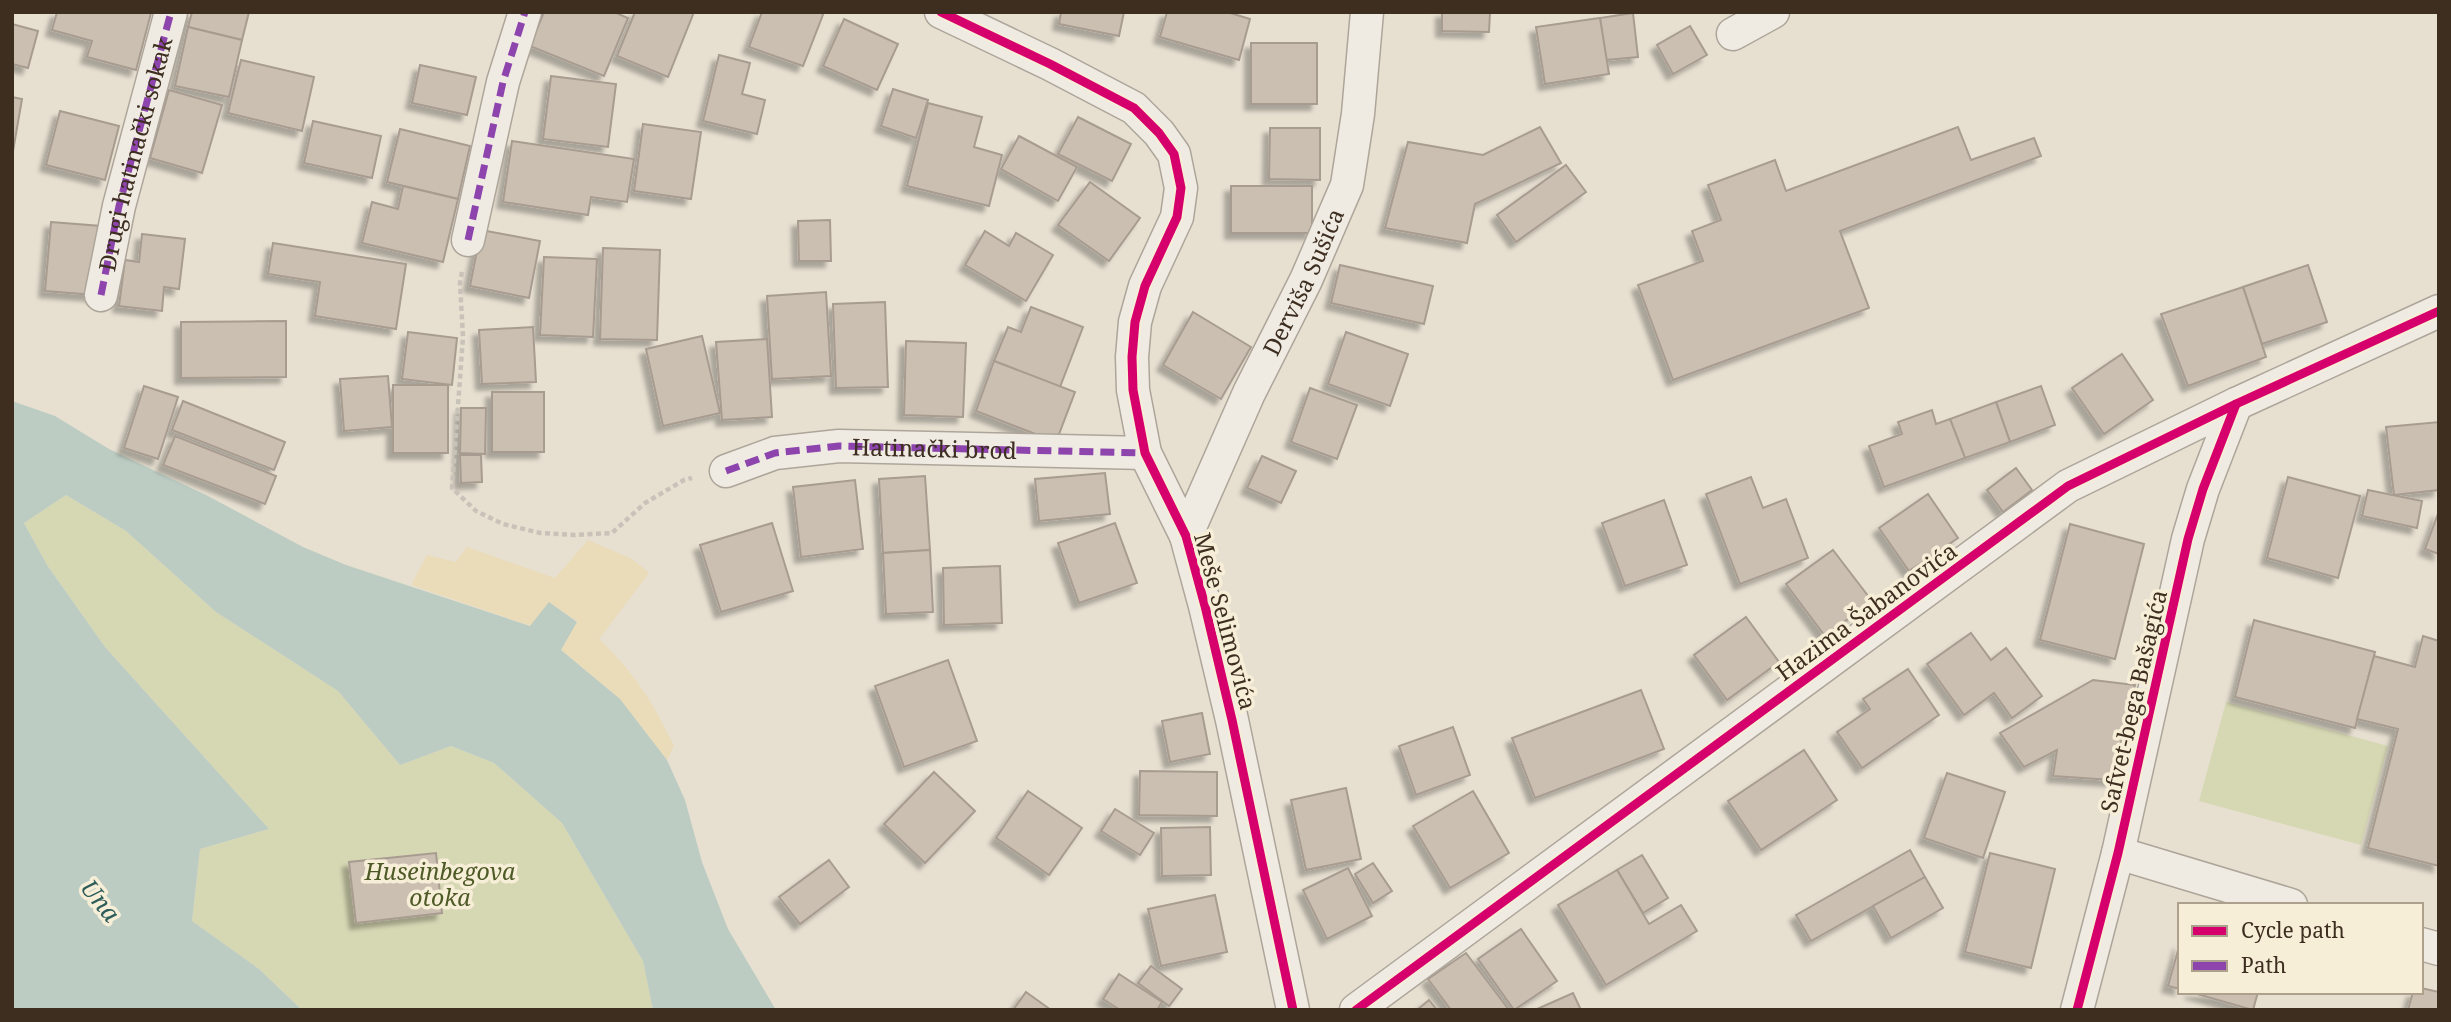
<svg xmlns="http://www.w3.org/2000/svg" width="2451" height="1022" font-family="'Noto Serif',serif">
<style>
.green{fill:#d6d7b3}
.sand{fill:#eadcb9}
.water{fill:#bcccc2}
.building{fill:#cbbfb2;stroke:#a89c90;stroke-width:2;filter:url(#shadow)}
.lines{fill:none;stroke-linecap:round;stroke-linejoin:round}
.minor-casing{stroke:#ada599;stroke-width:35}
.path{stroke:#c8c2b9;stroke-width:4.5;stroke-dasharray:5 3.5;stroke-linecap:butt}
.minor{stroke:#efebe3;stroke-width:32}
.quiet{stroke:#8e44ad;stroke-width:7;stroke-dasharray:14 7;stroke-linecap:butt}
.cycleway-casing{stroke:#f7eed8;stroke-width:13}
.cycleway{stroke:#d6006c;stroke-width:9}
.labels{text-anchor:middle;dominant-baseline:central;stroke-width:7;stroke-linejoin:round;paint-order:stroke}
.street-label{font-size:23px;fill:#3d2e20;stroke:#f7eed8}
.park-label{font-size:23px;font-style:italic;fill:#4d5a26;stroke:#f7eed8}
.water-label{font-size:24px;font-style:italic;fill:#2f5d5a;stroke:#f7eed8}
</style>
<defs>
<filter id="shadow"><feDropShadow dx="-6" dy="6" stdDeviation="2" flood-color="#0004"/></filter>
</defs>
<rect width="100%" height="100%" fill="#e7e0d1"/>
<g class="green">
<polygon points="66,495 126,531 216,612 338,691 400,765 451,746 494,763 562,823 643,961 653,1010 302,1010 259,969 192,921 200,849 269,829 105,647 47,565 24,523"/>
<polygon points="2226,702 2388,746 2361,845 2199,801"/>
</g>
<path class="sand" d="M588 540 632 559 649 573 599 639C635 673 652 701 674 746L667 760 620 699 561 650 577 621 549 603 531 626 411 585 427 555 456 562 467 547 555 578Z"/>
<polygon class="water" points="12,401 55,416 109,449 208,496 303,547 346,565 530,626 549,602 577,622 561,650 620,699 667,760 685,800 702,862 728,929 776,1010 653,1010 643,961 562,823 494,763 451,746 400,765 338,691 216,612 126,531 66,495 24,523 47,565 105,647 269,829 200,849 192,921 259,969 302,1010 12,1010"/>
<g class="building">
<polygon points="57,12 151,13 136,70 87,57 92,41 52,30"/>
<polygon points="192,12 249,12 242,40 188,27"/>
<polygon points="544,12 614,12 628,18 604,76 530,46"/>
<polygon points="635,12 694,12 668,77 617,56"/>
<polygon points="762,12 824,12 803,66 749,47"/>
<polygon points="1061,12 1124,12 1119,36 1059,24"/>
<polygon points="1167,12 1227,12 1250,19 1239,60 1160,37"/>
<polygon points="1442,12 1490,12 1489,32 1442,31"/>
<polygon points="1633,13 1638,57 1606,60 1600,18"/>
<polygon points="1600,18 1609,74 1545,84 1536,27"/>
<polygon points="844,19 898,44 877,90 823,66"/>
<polygon points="12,24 38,31 28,68 12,64"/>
<polygon points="1690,26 1707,55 1673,74 1657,45"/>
<polygon points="188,27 242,40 229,97 175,86"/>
<rect x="1251" y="43" width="66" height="61"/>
<polygon points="719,55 750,63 742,94 765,100 757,134 703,121"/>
<polygon points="241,60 314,77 302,131 228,113"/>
<polygon points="420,65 476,77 467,115 412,103"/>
<polygon points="551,76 616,84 608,147 543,139"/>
<polygon points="893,89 928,100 916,138 881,126"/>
<polygon points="169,90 222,105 202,173 150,158"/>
<polygon points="12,97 22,99 12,157"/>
<polygon points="928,103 982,117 974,147 1002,155 989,206 907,186"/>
<polygon points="60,111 119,126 105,180 46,165"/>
<polygon points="1078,117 1131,144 1112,181 1058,154"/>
<polygon points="313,121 381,136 372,178 304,163"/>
<polygon points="643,124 701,132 691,199 634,191"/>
<polygon points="1540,127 1561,163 1475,204 1467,243 1385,228 1408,142 1483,155"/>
<polygon points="1958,127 1971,160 2034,138 2041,156 1840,231 1869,308 1673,380 1638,285 1703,261 1692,231 1721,220 1708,185 1775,160 1786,191"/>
<polygon points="1270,128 1320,128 1320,180 1269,179"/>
<polygon points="400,129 470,146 458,199 387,182"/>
<polygon points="1019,136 1077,167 1058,201 1001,169"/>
<polygon points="512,141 634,159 627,202 591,197 588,215 503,202"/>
<polygon points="1566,165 1586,192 1516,242 1497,215"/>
<polygon points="1090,182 1140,218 1109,261 1058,225"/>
<polygon points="403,186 458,199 443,262 362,243 372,202 398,209"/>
<rect x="1231" y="186" width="81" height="47"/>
<polygon points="830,220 831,261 799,261 798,221"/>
<polygon points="51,222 101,226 95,295 45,291"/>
<polygon points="481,230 540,241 529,298 470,286"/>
<polygon points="985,231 1009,246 1016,233 1053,255 1026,301 965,265"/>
<polygon points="142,234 185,239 179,289 164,287 162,311 119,306 125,260 139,262"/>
<polygon points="273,243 406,264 396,329 315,316 320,282 268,274"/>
<polygon points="603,248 660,250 657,340 600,339"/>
<polygon points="544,257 597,259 593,337 540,335"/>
<polygon points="1340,265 1433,286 1424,324 1331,303"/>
<polygon points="2308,265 2327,322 2262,344 2243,287"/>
<polygon points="2243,287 2266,357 2188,386 2161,314"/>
<polygon points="826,292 831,376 772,379 767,296"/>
<polygon points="885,302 888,387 836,388 833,304"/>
<polygon points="1031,307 1083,327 1060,387 994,361 1008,327 1021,332"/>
<polygon points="1193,312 1251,347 1221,399 1163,365"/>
<polygon points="286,321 286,377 181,378 181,322"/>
<polygon points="533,327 536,382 482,384 479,330"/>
<polygon points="408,332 457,338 452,385 402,379"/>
<polygon points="1346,332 1408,354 1390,406 1328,384"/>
<polygon points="702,336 720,413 663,426 646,349"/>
<polygon points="767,339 772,417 722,420 716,342"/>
<polygon points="906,341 966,343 963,417 904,415"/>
<polygon points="2122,354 2153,400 2104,434 2072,388"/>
<polygon points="994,361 1075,392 1056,442 976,411"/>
<polygon points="388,376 392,427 344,431 340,379"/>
<rect x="393" y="385" width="55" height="68"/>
<polygon points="144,386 178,397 158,459 124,448"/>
<polygon points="2041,386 2055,425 2010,442 1996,402"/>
<polygon points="1310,388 1357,405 1337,459 1291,442"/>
<rect x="492" y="392" width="52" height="60"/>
<polygon points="183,401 285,442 274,470 172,430"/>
<polygon points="1996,402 2010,442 1965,458 1950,419"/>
<polygon points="461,408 486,408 485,454 460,453"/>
<polygon points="1932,410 1936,424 1950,419 1965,458 1884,487 1869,446 1902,434 1898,422"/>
<polygon points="2439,422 2439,490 2394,495 2386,427"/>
<polygon points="175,436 276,476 265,504 163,465"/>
<polygon points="460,455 481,455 482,482 461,483"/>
<polygon points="1262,456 1296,471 1281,503 1247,488"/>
<polygon points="2016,468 2032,490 2003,512 1987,490"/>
<polygon points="1105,473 1110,514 1039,521 1035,479"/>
<polygon points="925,476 930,550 883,553 879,479"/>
<polygon points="1751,477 1763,508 1786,499 1808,558 1740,584 1706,494"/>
<polygon points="2288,477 2360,496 2338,578 2267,558"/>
<polygon points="855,480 863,549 801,557 793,487"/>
<polygon points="2368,490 2422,501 2417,528 2362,516"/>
<polygon points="1928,494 1958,538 1909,571 1879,528"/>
<polygon points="1664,500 1687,565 1625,586 1602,523"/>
<polygon points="2439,511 2439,554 2425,549"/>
<polygon points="772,523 793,591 721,612 700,545"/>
<polygon points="1115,523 1137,583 1079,603 1058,543"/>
<polygon points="2070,524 2144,544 2115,659 2040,640"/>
<polygon points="930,550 933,612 886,614 883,553"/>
<polygon points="1833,550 1872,601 1825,636 1786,584"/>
<polygon points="1000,566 1002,623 944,625 943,568"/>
<polygon points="1746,617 1779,662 1727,700 1694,655"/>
<polygon points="2254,620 2375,652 2355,728 2235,697"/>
<polygon points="1971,633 1991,660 2006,648 2042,696 2012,718 1994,693 1964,715 1927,664"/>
<polygon points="2423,636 2439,641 2439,866 2368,848 2398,729 2357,719 2374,656 2415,667"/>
<polygon points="948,660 977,741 904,767 875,686"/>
<polygon points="1908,669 1939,715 1862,768 1837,732 1870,709 1863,699"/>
<polygon points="2093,680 2135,685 2112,780 2053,776 2057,750 2024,767 2000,733"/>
<polygon points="1641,690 1664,749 1535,798 1512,738"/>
<polygon points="1202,713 1210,754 1170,762 1162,721"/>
<polygon points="1453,727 1470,775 1416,795 1399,746"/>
<polygon points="1804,750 1837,800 1761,850 1728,801"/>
<polygon points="1140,771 1217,772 1217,816 1139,815"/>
<polygon points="934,772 975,811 925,863 884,824"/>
<polygon points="1947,773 2005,792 1983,858 1924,838"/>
<polygon points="1346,788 1361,859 1306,870 1291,800"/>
<polygon points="1028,791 1082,828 1049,875 996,838"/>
<polygon points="1473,791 1509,853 1450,888 1413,826"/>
<polygon points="1115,809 1154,833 1140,855 1101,831"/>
<polygon points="1210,827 1211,875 1162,876 1161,828"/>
<polygon points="1910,850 1925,877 1811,941 1796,915"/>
<polygon points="436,853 442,913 356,923 349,862"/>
<polygon points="1990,853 2055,869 2031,968 1965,952"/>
<polygon points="1642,855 1668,898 1643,913 1617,870"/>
<polygon points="829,860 849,887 800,924 779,897"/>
<polygon points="1373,863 1392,891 1373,903 1355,874"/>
<polygon points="1348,868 1372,916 1327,939 1303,890"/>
<polygon points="1617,870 1649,924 1681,905 1697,931 1606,985 1558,905"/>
<polygon points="1925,877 1943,908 1891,938 1873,906"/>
<polygon points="1215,895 1227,952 1161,966 1148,909"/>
<polygon points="1521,929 1557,981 1514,1010 1478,959"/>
<polygon points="2180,943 2180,989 2168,986"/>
<polygon points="1466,953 1509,1010 1451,1010 1428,979"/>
<polygon points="1151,966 1182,989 1169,1006 1138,983"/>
<polygon points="1119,974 1162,1002 1157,1010 1120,1010 1103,999"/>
<polygon points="2421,988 2439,992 2439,1010 2408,1010 2413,992 2421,992"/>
<polygon points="1026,992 1051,1010 1013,1010"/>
<polygon points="2190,992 2258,992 2253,1010"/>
<polygon points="1573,993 1581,1010 1535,1010"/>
<polygon points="1429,1000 1437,1010 1417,1010"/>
</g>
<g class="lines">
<defs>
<g id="minor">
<polyline points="941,12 1050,64 1134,108 1159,133 1174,154 1181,188 1177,217 1145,286 1135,322 1132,357 1133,390 1145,453 1186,536 1205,606 1232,720 1293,1010"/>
<polyline points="1733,34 1773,12"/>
<polyline points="468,240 503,82 525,12"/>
<path id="s1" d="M101 295 119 206 171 12"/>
<path id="s2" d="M726 471 775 453 839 446 1145 453"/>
<path id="s3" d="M1186 536 1249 393 1306 280 1347 185 1358 114 1367 12"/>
<polyline points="2118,853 2291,905"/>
<polyline points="2421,944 2439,949"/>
<polyline points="1356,1010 2068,486 2236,404 2439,311"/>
<polyline points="2077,1010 2118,853 2188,539 2203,489 2236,404"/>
</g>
</defs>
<use href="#minor" class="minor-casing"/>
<polyline class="path" points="462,272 460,283 463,337 452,488 476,511 503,524 540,533 575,535 612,533 645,503 684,480 692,478"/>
<use href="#minor" class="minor"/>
<g class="quiet">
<polyline points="468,240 503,82 525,12"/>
<polyline points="101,295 119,206 171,12"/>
<polyline points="726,471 775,453 839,446 1145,453"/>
</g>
<defs>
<g id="cycleway">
<polyline points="941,12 1050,64 1134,108 1159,133 1174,154 1181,188 1177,217 1145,286 1135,322 1132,357 1133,390 1145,453 1186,536 1205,606 1232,720 1293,1010"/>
<polyline points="1356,1010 2068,486 2236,404 2439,311"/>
<polyline points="2077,1010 2118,853 2188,539 2203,489 2236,404"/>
</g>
</defs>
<use href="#cycleway" class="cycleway-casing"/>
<use href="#cycleway" class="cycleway"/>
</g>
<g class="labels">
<g class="street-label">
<text stroke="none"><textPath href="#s1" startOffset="145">Drugi hatinački sokak</textPath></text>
<text stroke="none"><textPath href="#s3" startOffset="280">Derviša Sušića</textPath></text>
<text stroke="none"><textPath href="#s2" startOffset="212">Hatinački brod</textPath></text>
<text transform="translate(1866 611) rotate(-36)">Hazima Šabanovića</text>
<text transform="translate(1226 621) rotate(75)">Meše Selimovića</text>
<text transform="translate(2133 701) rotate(-77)">Safvet-bega Bašagića</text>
</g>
<g class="park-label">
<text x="440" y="871">Huseinbegova<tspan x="440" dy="26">otoka</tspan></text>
</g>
<g class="water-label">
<text transform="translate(101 900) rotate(51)">Una</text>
</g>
</g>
<rect width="2451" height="1022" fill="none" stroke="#3d2e20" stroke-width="28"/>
<rect x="2178" y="903" width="245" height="91" fill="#f7eed8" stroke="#ada18e" stroke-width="2"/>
<rect x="2192" y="926" width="35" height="10" fill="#d6006c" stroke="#ada18e" stroke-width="2"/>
<text x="2241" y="938" font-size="21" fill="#3d2e20">Cycle path</text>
<rect x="2192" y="961" width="35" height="10" fill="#8e44ad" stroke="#ada18e" stroke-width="2"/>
<text x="2241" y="973" font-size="21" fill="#3d2e20">Path</text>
</svg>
